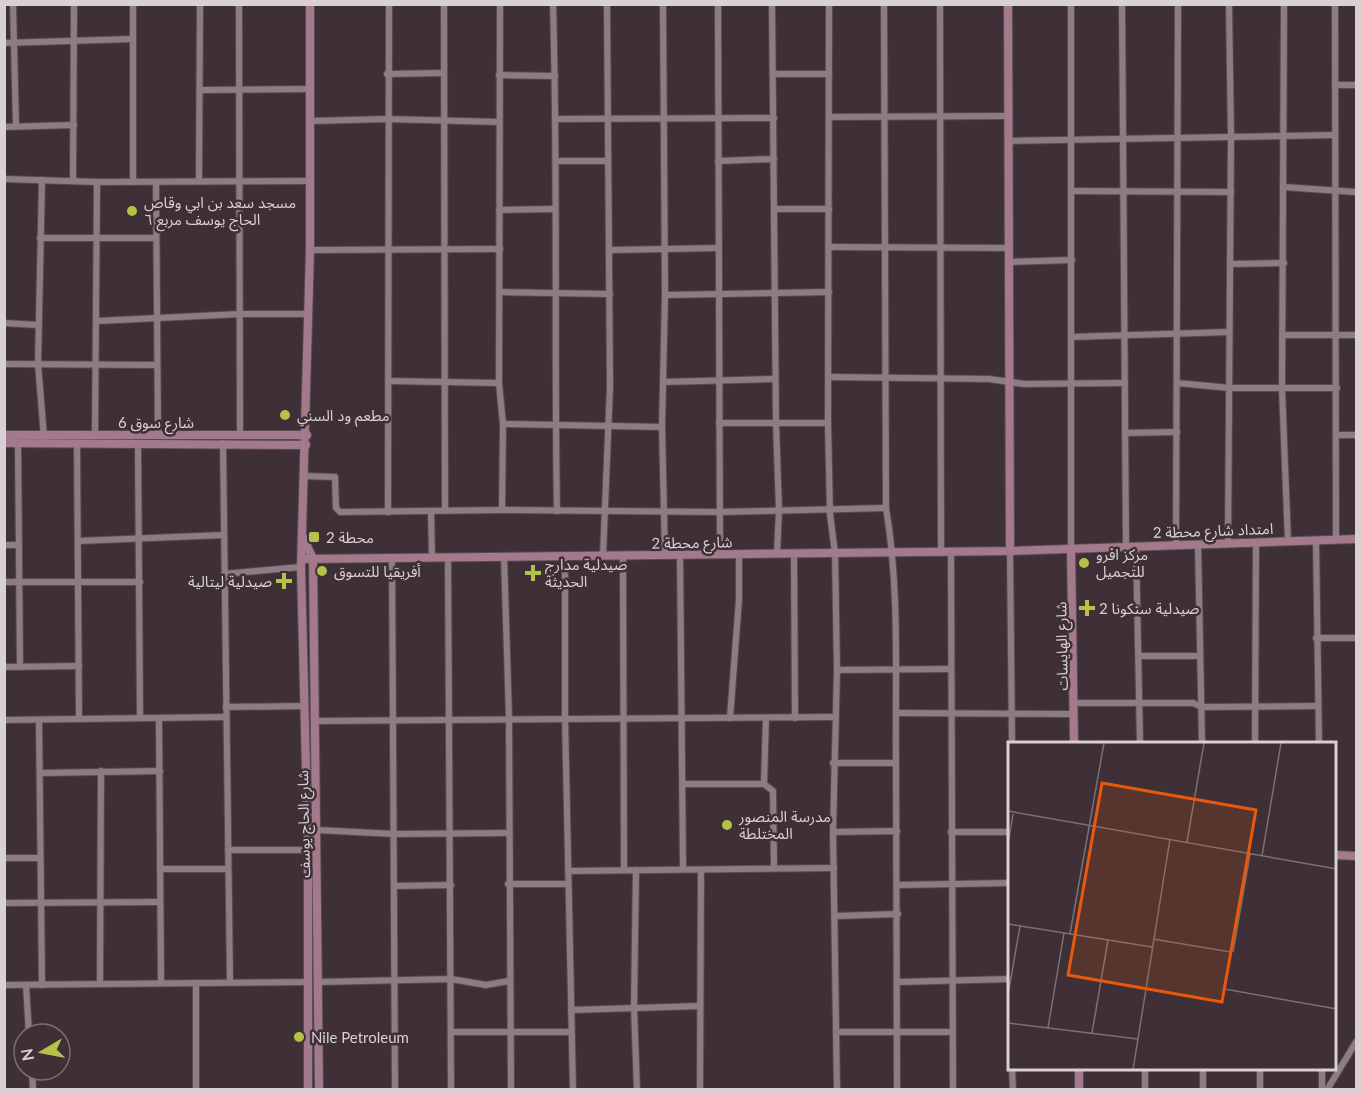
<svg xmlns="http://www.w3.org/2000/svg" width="1361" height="1094" font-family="Lato,'Noto Sans Arabic',sans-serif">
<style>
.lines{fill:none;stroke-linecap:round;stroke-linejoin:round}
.street-casing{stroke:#574c50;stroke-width:8}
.secondary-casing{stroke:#574c50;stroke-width:10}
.street{stroke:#8d7c83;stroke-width:6}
.secondary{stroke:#a27a8c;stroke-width:8}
.poi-dot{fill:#b5c249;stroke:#3e3036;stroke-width:2}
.labels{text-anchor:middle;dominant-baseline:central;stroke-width:5;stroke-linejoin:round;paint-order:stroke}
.poi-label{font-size:15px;fill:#d9d0d4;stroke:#3e3036;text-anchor:start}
.street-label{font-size:15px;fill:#d9d0d4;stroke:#3e3036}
.inset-road{fill:none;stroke:#7c7075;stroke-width:1.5}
.view{fill:#e8590c;fill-opacity:0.15;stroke:#e8590c;stroke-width:3}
.inset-edge{fill:none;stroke:#d9d0d4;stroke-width:3}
</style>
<rect width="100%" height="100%" fill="#3e3036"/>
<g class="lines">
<defs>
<g id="street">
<polyline points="13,4 16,126"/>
<polyline points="133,4 133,182"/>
<polyline points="239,4 240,436"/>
<polyline points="444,4 445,510"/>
<polyline points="500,4 499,383 503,424 502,510"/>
<path d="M553 4C558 173 554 342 557 511"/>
<polyline points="663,4 665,295 662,427 665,556"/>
<polyline points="718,4 720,555"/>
<polyline points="772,4 776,423 779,510 777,554"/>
<polyline points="829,4 828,423 830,514 835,553 837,670 833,832 837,1090"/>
<path d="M884 4 886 508C900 591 895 677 896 762 897 871 897 980 897 1090"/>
<polyline points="940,4 941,553"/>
<polyline points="1071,4 1071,549"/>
<polyline points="1122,4 1126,547"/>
<polyline points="1284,4 1282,389 1288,541"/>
<polyline points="1335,4 1336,539"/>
<polyline points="4,43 132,39"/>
<polyline points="387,74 443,73"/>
<polyline points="774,74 829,74"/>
<polyline points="499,75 555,76"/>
<polyline points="1335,85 1356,85"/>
<polyline points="200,90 311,89"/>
<polyline points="829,117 1007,116"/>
<polyline points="556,119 774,118"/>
<polyline points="311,121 387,119 499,122"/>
<polyline points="4,127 74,125"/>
<polyline points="1008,141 1334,135"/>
<polyline points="556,161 608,161"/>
<polyline points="718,161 774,159"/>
<polyline points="4,179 97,182 310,181"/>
<polyline points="42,180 38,364 44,437"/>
<polyline points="199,180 200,4"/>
<polyline points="73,181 74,4"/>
<polyline points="156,182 158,435"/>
<polyline points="1283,187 1356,192"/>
<polyline points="1072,191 1231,192"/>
<polyline points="775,209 829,209"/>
<polyline points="499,210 554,209"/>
<polyline points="40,238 156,238"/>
<polyline points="829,247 1009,248"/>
<polyline points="310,250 500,249"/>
<polyline points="611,250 719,248"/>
<polyline points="1009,262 1072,260"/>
<polyline points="1230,264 1284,263"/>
<polyline points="500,292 610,294"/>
<polyline points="665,295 829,292"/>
<polyline points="97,321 240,314 308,314"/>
<polyline points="4,323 38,325"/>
<polyline points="1284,335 1356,335"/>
<polyline points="1071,337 1229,332"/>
<polyline points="4,364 157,365"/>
<polyline points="829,377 989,379 1024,384 1125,383"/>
<polyline points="389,381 499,383"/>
<polyline points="664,382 775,379"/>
<polyline points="1177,383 1230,388 1337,388"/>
<polyline points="719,423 828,423"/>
<polyline points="503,424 662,427"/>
<polyline points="1125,433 1177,432"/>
<polyline points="95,435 97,182"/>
<polyline points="1337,435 1356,435"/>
<polyline points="18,443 20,667"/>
<polyline points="77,443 79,719"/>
<polyline points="138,443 140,718"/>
<polyline points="223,443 230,982"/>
<polyline points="304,476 335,477 336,508 340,512 502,510 719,512 886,508"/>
<polyline points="431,511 432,557"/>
<polyline points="388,512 389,4"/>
<polyline points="1316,540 1319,743"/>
<polyline points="78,541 223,535"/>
<polyline points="1198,544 1202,743"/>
<polyline points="1228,544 1231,137 1229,4"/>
<polyline points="4,545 19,545"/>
<polyline points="1176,545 1178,4"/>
<polyline points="1136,547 1140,743"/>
<polyline points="1010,551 1012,743"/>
<polyline points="951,553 953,1090"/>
<polyline points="794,554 795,718"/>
<polyline points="565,555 565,717 573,1090"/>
<polyline points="680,555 683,869"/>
<polyline points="504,556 509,718 511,1090"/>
<polyline points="603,556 610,386 607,4"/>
<polyline points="623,556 624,870"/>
<polyline points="392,557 395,1090"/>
<polyline points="448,557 451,1090"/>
<polyline points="224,574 301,567"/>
<polyline points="4,582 140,582"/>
<polyline points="1316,638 1356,638"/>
<polyline points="1139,656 1199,656"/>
<polyline points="4,667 79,666"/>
<polyline points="837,670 951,669"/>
<polyline points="1075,703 1193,703 1202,707 1318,706"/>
<polyline points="226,707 305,706"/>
<polyline points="896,713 1074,714"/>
<polyline points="730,718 739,599 739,555"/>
<polyline points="766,718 764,784 773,791 774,868"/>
<polyline points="159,719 161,982"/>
<polyline points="4,720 226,717"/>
<polyline points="39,720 42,985"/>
<polyline points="315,721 834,717"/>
<polyline points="1255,743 1256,543"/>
<polyline points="833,763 896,763"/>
<polyline points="40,773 160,771"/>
<polyline points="683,784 764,784"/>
<polyline points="317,830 394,834 508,833"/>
<polyline points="833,832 897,831"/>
<polyline points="951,832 1010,832"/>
<polyline points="228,850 308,850"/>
<polyline points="4,858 40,858"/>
<polyline points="160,869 228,869"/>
<polyline points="636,870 634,1007 637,1090"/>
<polyline points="568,871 834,868"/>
<polyline points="508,884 568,884"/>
<polyline points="898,885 1010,883"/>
<polyline points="394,886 451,885"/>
<polyline points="4,903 160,902"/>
<polyline points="835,916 898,914"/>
<polyline points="318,982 451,979 486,985 509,981"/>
<polyline points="899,982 1010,979"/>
<polyline points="100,983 101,771"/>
<polyline points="4,985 309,982"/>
<polyline points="26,985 29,1034"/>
<polyline points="571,1010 700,1006"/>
<polyline points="451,1032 571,1032"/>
<polyline points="837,1032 953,1032"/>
<polyline points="1012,1068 1013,1090"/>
<polyline points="1145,1068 1145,1090"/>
<polyline points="1203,1068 1203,1090"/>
<polyline points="1260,1068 1260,1090"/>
<polyline points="1322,1068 1322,1090"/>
<polyline points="32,1070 33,1090"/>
<polyline points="196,1090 196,983"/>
<polyline points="700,1090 701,870"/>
<polyline points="1327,1090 1356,1042"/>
</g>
<g id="secondary">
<polyline points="1008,4 1010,551"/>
<polyline points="4,435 307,435"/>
<polyline points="4,443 306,445"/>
<polyline points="303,537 313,559 319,1090"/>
<polyline points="1071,549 1074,743"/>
<polyline points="302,559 1010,551 1356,539"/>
<polyline points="1336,855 1356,856"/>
<polyline points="1079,1068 1079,1090"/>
<polyline points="308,1090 308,850 301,567 310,250 310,4"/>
</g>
</defs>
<use href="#street" class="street-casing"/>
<use href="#secondary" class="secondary-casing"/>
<use href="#street" class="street"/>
<use href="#secondary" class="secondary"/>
</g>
<g class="poi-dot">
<circle cx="132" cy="211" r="6"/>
<circle cx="285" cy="415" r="6"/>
<rect x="308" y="531" width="12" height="12" rx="3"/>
<circle cx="1084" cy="563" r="6"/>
<circle cx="322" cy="571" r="6"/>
<path d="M530 564h6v6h6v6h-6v6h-6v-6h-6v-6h6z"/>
<path d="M281 572h6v6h6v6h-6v6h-6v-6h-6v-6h6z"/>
<path d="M1084 599h6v6h6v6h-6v6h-6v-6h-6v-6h6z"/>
<circle cx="727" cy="825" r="6"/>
<circle cx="299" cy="1037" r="6"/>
</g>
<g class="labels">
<g class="poi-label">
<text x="144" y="202">مسجد سعد بن ابي وقاص<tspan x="144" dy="17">الحاج يوسف مربع ٦</tspan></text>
<text x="297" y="415">مطعم ود السني</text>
<text x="326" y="537">محطة 2</text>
<text x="1096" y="554">مركز افرو<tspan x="1096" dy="17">للتجميل</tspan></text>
<text x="545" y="564">صيدلية مدارج<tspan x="545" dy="17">الحديثة</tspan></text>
<text x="334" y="571">أفريقيا للتسوق</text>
<text x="272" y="581" text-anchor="end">صيدلية ليتالية</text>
<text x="1099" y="608">صيدلية سنكونا 2</text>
<text x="739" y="816">مدرسة المنصور<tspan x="739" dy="17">المختلطة</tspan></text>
<text x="311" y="1037">Nile Petroleum</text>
</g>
<g class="street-label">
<text x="156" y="422">شارع سوق 6</text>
<text transform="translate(1213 530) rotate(-2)">امتداد شارع محطة 2</text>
<text transform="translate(692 542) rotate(-1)">شارع محطة 2</text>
<text transform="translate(1061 646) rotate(-91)">شارع الهايسات</text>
<text transform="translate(303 824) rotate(-91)">شارع الحاج يوسف</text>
</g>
</g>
<g transform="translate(1008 742)">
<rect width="328" height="328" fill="#3e3036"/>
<path class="inset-road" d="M0 69 329 127M179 100 196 1M0 102 5 72M254 114 273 1M0 182 144 205M62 192 96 1M145 197 223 210 216 247 329 267M225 210 242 112M0 253 12 184M0 281 130 297M40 286 56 191M84 291 100 198M125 328 162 97"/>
<path class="view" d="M94 41 248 68 214 260 60 233Z"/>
<rect width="328" height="328" class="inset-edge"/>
</g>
<rect width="1361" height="1094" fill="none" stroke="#d9d0d4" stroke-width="12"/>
<g transform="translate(42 1052) rotate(260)"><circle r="28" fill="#3e3036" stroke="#7c7075" stroke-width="1.5"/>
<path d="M0-4.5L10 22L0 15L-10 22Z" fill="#b5c249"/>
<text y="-9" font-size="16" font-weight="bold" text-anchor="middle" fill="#d9d0d4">N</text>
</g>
</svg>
